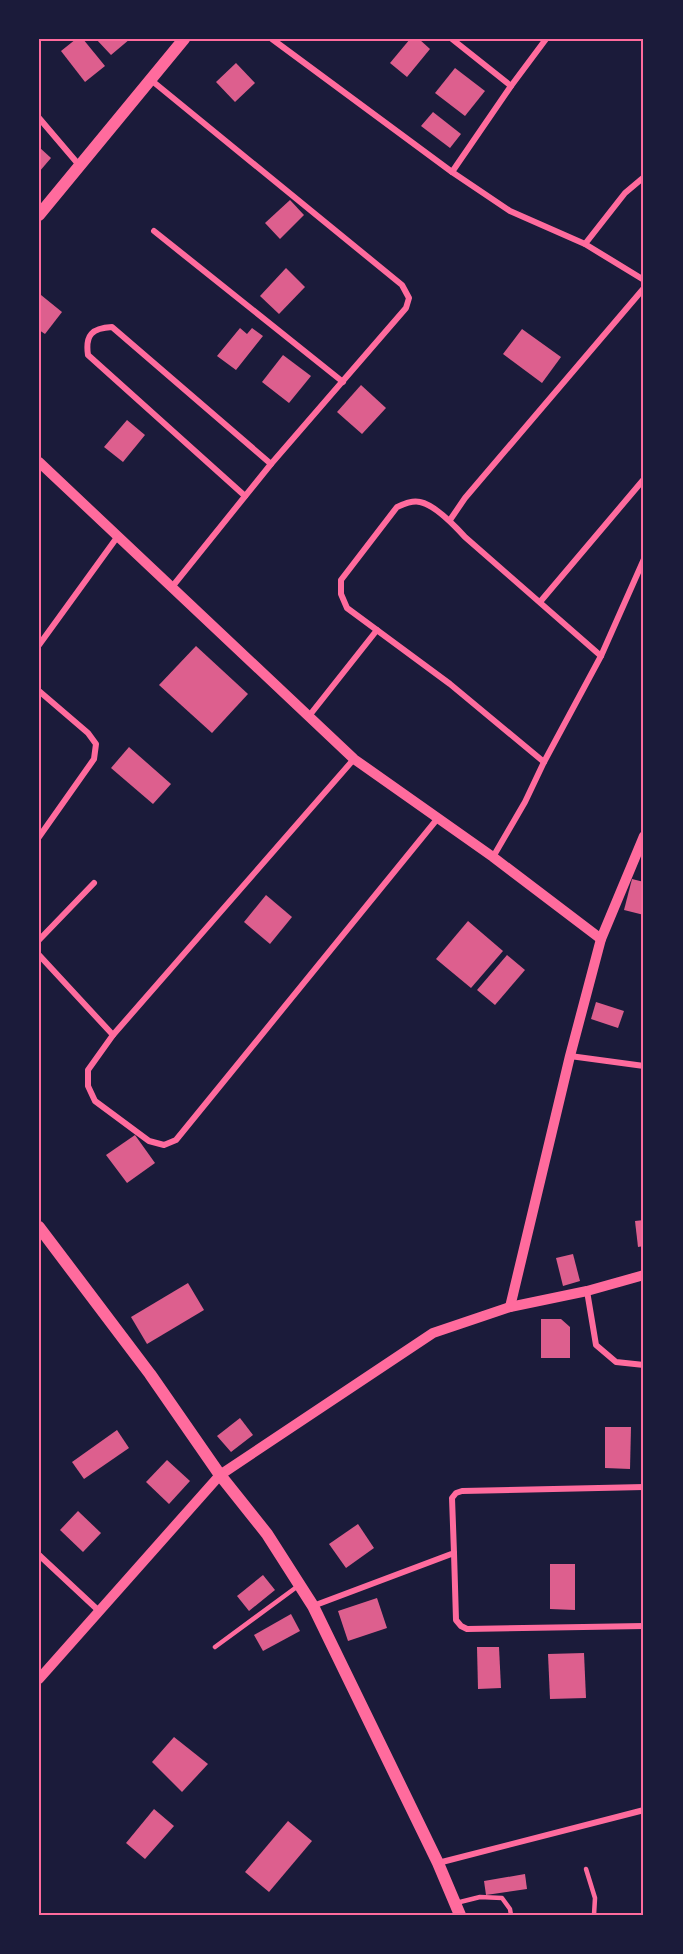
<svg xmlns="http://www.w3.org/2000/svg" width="683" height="1954" font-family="'Work Sans',sans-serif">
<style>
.building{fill:#dd5f8e}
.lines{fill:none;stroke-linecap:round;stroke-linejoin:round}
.service{stroke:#ff6b9d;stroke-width:4.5}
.minor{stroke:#ff6b9d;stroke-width:6}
.tertiary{stroke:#ff6b9d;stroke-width:10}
.secondary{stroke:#ff6b9d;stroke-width:12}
.neatline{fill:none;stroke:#ff6b9d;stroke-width:2}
</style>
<rect width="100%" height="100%" fill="#1b1b3a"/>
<g class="building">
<polygon points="76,39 83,39 105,66 85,82 61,51"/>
<polygon points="96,39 130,39 111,55"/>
<polygon points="410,39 419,39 430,49 407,77 390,63"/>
<polygon points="236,63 255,83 235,102 216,82"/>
<polygon points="455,68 485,91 465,116 435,93"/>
<polygon points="433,112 461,134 450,148 421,126"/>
<polygon points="39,147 51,158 39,172"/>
<polygon points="290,200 304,215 280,239 265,223"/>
<polygon points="286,268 305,287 279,314 260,296"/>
<polygon points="41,295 62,312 45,334 39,330"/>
<polygon points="240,328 247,334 252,328 263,336 236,370 217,356"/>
<polygon points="522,329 561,357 542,383 503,354"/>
<polygon points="283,355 311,376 289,403 262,382"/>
<polygon points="361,385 386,408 362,434 337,412"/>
<polygon points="127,420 145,435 123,462 104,447"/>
<polygon points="196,646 248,694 212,733 159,685"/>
<polygon points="129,747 171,784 153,804 111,768"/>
<polygon points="632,879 644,882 644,915 624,910"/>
<polygon points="266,895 292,917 270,944 244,922"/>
<polygon points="468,921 503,951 471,988 436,959"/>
<polygon points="507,955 525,970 495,1005 477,990"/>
<polygon points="596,1002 624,1011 618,1028 591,1019"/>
<polygon points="135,1135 155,1163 127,1183 106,1155"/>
<polygon points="644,1220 644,1246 638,1247 635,1221"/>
<polygon points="573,1254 580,1281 563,1286 556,1258"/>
<polygon points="188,1283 204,1310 147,1344 131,1317"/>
<polygon points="541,1319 561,1319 570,1327 570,1358 541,1358"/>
<polygon points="240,1418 253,1435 231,1452 217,1436"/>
<polygon points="605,1427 631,1427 630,1469 605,1468"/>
<polygon points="117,1430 129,1448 84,1479 72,1462"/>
<polygon points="167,1460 190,1481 169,1504 146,1482"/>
<polygon points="78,1511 101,1533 83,1552 60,1530"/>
<polygon points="358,1524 374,1548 346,1568 329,1544"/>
<polygon points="550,1564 575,1564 575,1610 550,1609"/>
<polygon points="263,1575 275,1590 249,1611 237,1596"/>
<polygon points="377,1598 387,1628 348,1641 338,1611"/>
<polygon points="291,1614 300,1631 263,1651 254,1635"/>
<polygon points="477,1647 499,1647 501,1688 478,1689"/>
<polygon points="584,1653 586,1698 550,1699 548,1654"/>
<polygon points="174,1737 208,1764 182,1792 152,1762"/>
<polygon points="154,1809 174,1826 145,1859 126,1843"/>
<polygon points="288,1821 312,1841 269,1892 245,1872"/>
<polygon points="525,1874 527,1889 486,1895 484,1881"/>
</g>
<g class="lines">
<g class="service">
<polyline points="215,1647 298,1586"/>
<polyline points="586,1869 595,1898 594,1915"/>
<polyline points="456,1903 480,1897 502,1898 510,1909 511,1915"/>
</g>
<g class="minor">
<polyline points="272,39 452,172 510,211 585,244 644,280"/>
<polyline points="452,39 511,86"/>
<polyline points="151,80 402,285 409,298 406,308 271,464 172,587"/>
<polyline points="39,118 79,165"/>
<polyline points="452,172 511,86 546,39"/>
<polyline points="154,231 343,382"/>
<polyline points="585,244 625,193 644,177"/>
<path d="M245 496 88 355C85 335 92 328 112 327L271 464"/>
<polyline points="450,520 465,498 644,288"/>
<polyline points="540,602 644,479"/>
<polyline points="39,645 118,536"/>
<polyline points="39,691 88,733 96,744 94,759 39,837"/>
<polyline points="309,716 377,630"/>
<polyline points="354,759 113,1035 88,1070 88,1086 95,1101 149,1141 164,1145 176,1140 438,818"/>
<path d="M544 762 450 684 347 608 341 594V580L397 507C404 504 412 500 420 502 435 505 455 526 465 537L601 656"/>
<polyline points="493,857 525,802 544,762 601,656 644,559"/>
<polyline points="39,940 94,883"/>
<polyline points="39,955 113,1035"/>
<polyline points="570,1056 644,1066"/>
<polyline points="587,1291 596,1345 616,1362 644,1365"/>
<polyline points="454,1553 456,1620 461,1626 467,1629 644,1626"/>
<polyline points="39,1555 99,1611"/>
<polyline points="313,1606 454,1553 452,1498 456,1493 462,1491 644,1487"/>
<polyline points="438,1863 644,1810"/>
</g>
<g class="tertiary">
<polyline points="39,462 354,759 493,857 601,939"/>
<polyline points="510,1307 570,1056 601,939 644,836"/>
<polyline points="39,1679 220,1475 433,1333 510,1307 587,1291 644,1275"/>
</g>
<g class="secondary">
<polyline points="39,215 184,39"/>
<polyline points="39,1227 150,1374 220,1475 267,1534 313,1606 438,1863 460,1915"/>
</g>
</g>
<rect width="683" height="1954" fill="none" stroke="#1b1b3a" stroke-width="81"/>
<rect x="40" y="40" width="602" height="1874" class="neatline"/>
</svg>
